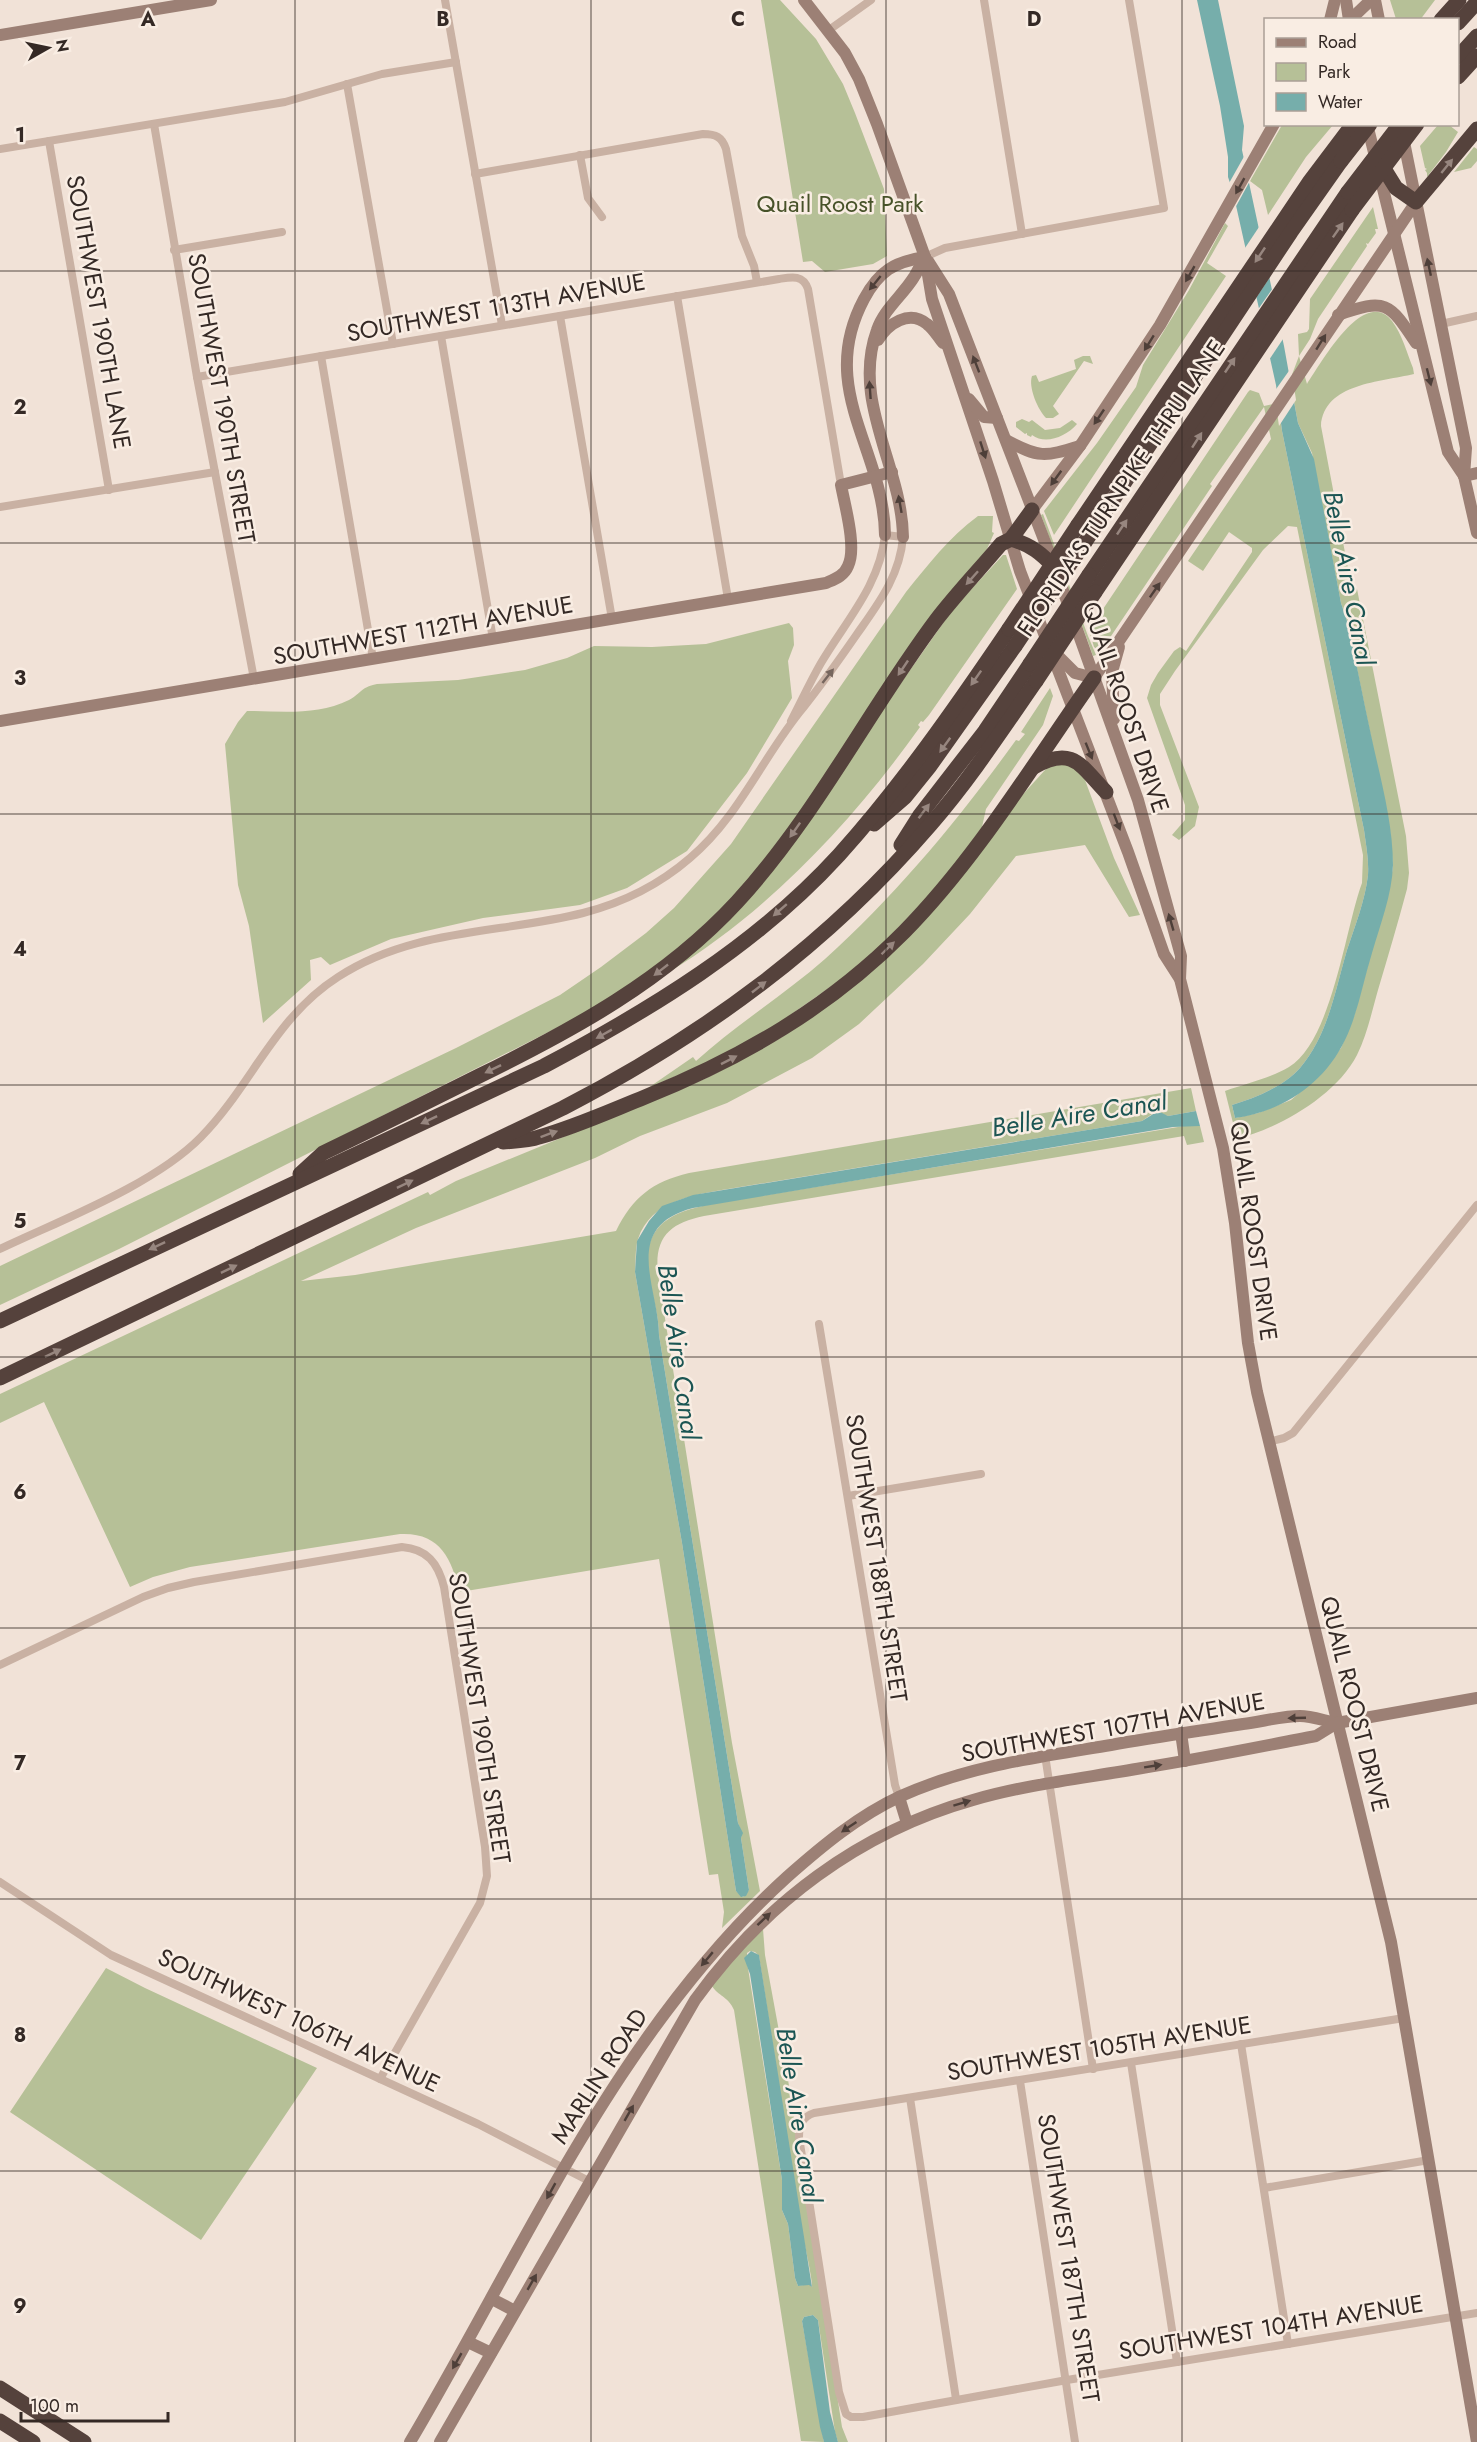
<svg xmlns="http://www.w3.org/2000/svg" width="1477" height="2442" font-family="Jost,sans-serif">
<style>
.green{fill:#b6c097;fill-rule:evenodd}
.water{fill:#76aeab}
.pier{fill:#f1e2d7}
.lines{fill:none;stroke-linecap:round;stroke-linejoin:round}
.street{stroke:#c9b1a3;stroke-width:8}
.secondary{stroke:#9c8075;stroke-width:12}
.highway{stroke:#55423c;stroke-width:15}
.highway-bridge{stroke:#55423c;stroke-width:15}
.oneway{fill:#97867f}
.oneway2{fill:#4e3f39}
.oneway3{fill:#77665e}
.grid{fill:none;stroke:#342925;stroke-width:1.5;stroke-opacity:0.55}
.labels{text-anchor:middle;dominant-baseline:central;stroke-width:5;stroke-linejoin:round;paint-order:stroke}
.park-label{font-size:24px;fill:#475229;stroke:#f9ede3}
.street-label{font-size:24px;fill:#342925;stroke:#f9ede3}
.water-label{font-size:26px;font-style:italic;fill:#1b5553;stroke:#f9ede3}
.grid-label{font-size:20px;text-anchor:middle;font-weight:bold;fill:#342925;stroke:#f9ede3;stroke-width:5;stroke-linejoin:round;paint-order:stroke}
</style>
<rect width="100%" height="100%" fill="#f1e2d7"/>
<g class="green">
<polygon points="761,0 780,0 816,39 843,84 855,113 884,189 887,256 873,264 825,272 812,261 803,262"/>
<polygon points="1390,0 1435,0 1420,20 1396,19"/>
<polygon points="1282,125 1333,125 1306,157 1268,215 1262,190 1250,181"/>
<polygon points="1438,125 1449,125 1458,132 1446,152 1427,177 1427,173 1425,170 1427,169 1425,168 1420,146"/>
<polygon points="1474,147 1477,149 1477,161 1471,168 1454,172"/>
<path d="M1373 207 1378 229H1375L1376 233 1368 244 1366 243 1367 246 1318 319 1310 339 1299 356 1307 384C1320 365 1364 285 1392 321 1402 334 1407 353 1413 368L1414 374C1381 382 1324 383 1321 426L1350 579 1357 589 1406 836 1409 873 1407 889C1398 923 1388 956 1378 990 1372 1011 1367 1035 1357 1055 1336 1096 1279 1128 1237 1139L1225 1091C1245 1084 1271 1078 1289 1067 1332 1041 1345 929 1362 883L1363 855 1297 527 1288 526 1263 550 1175 671 1160 694V705L1199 807 1195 826 1179 840 1172 835 1185 820V805L1147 698 1151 685 1158 673 1174 651 1180 647 1186 651 1252 552V548L1229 532 1203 571 1188 561 1271 439 1264 407 1210 484 1212 486 1103 648 1101 647 1098 650 1094 647 1089 630 1248 392 1250 390 1259 393 1264 406 1278 403 1282 431 1364 830C1366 845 1369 860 1368 875 1365 901 1355 926 1347 950 1335 991 1328 1035 1300 1068 1283 1087 1255 1098 1232 1105L1235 1118 1258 1113 1291 1100 1319 1076 1341 1048 1354 1016 1390 884 1393 867 1390 831 1348 624 1341 603 1312 453 1298 423 1290 380 1299 356 1298 334 1307 332 1309 329 1310 299Z"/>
<polygon points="1225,223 1228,226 1207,263 1226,276 1054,535 1044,511 1097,443 1136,387 1143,365 1189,290"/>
<path d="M1083 356H1090L1093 364 1084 361 1053 406 1059 414 1053 418H1046C1038 410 1028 387 1032 376L1036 375 1039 382 1076 369 1074 360Z"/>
<path d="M1022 419 1029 422 1032 420 1045 430 1060 428 1072 420 1077 424C1066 437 1045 445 1032 435L1031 437 1027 435V433L1025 434 1016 427V422Z"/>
<polygon points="1043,514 1088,636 1096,655 1093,656 1087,639 1041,515"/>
<path d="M978 516H993L992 532 994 533 987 549 809 802 743 887 692 937 637 980 578 1017 119 1249 0 1305V1266L456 1048 560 995 601 967 646 933 674 908 731 844 906 592C928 565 949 537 978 516Z"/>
<path d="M1003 555H1006L1017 589 929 715 923 722 921 721 918 725 920 727C853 821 769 911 669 972L706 938 849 757 953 609Z"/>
<path d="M789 623 793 628 794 645 788 661 792 698 747 773 687 851 627 888 580 905 483 918 391 939 330 965 321 957 310 960 311 980 263 1023 249 926 238 885 225 744 238 722 247 711C281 711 317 716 349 700 362 693 359 688 377 684L458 680 525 670 567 658 594 646 652 647 706 644Z"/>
<path d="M1050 688 1053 696 1043 725 986 809 982 827 945 879 863 964 746 1046 648 1088 693 1057 696 1061C737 1024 784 995 825 959 898 893 959 819 1016 740L1019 741 1025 734 1021 732Z"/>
<path d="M1068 763 1082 774 1085 780 1114 858 1140 915 1129 917 1085 845 1016 856 970 914 923 964 859 1024 812 1058 727 1103 640 1136 595 1158 416 1228 301 1281 355 1275 616 1231C633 1197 652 1182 689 1173L1191 1088 1196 1111 1168 1116 1155 1112 1142 1121 728 1189C694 1195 651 1200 638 1239 635 1248 636 1261 635 1272L682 1543 736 1891 743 1897 749 1890 741 1838 742 1833 738 1823 659 1335C659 1314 651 1292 648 1271 641 1209 698 1207 742 1199L1190 1125 1200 1126 1204 1142 1187 1145 1184 1136 704 1216C670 1223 654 1237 658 1274L732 1743 760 1891 722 1928 724 1912 718 1874 709 1875 659 1559 460 1592C451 1558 440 1532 400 1534L190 1567 153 1577 130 1587 44 1402 0 1423V1394L428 1192 430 1195 456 1181 707 1078 782 1037 839 997 1045 770 1049 767Z"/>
<path d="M763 1929 765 1955 790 2091 842 2427 848 2442H838L835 2432 818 2320 813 2315 804 2317 802 2321 824 2442 801 2441 734 2010C728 1996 718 1996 712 1986L733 1959ZM750 1951 755 1952 759 1956 801 2227C803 2237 813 2281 812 2287L809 2284 798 2286 795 2278 788 2224 782 2210V2180L747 1962V1953Z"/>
<polygon points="106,1968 145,1988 317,2068 201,2240 10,2112"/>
</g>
<g class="water">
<path d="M1197 0H1218L1244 126 1242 150 1284 346 1295 407 1298 423 1314 459 1341 603 1348 624C1356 661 1363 698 1371 735 1380 777 1393 822 1393 865 1392 895 1380 925 1372 953 1363 982 1358 1013 1345 1040 1324 1084 1282 1112 1235 1118L1232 1105C1255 1098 1283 1087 1300 1068 1328 1035 1335 991 1347 950 1355 926 1365 901 1368 875 1369 860 1366 845 1364 830L1282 431 1276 385 1233 192 1228 177V157L1220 106Z"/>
<path d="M1158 1111 1168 1116 1196 1111 1200 1126 1173 1127 693 1208C620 1227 659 1288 659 1335L738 1823 743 1833 741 1838 749 1890 746 1896 741 1897 736 1891 682 1543 635 1272 637 1241 649 1221 662 1206 693 1195 1142 1121Z"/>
<polygon points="751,1951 759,1955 812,2287 809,2285 798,2286 795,2278 788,2224 782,2210 782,2180 750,1974 744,1958"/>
<polygon points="813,2315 818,2320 830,2412 838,2442 824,2442 820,2427 802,2321 804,2317"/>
</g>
<g class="pier">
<polygon points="1246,153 1251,179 1234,210 1228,185"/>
<polygon points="1261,224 1272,274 1254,301 1243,251"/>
<polygon points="1275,285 1285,336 1267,363 1257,311"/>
<polygon points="1291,368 1296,400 1279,426 1274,392"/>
</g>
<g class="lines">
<g class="street">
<polyline points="445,0 502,325"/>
<polyline points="984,0 1022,234"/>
<polyline points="829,30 871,0"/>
<polyline points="347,84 393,344"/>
<polyline points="154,124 197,377 254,679"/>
<polyline points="49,141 109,490"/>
<polyline points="0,149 285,102 382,74 456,62"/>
<polyline points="580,155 588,198 602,217"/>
<path d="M475 174 703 134C716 134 722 137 726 149L742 236 754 266 757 282"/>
<polyline points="174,250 282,232"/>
<polyline points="925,257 945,248 1164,208 1129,0"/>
<polyline points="677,296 728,599"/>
<polyline points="560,316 612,619"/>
<polyline points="1441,324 1477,316"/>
<polyline points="441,336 493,639"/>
<polyline points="321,356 373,659"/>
<path d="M197 377 779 279C791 277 803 274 808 289L841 485"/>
<polyline points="0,507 215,472"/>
<path d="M0 1249C61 1220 154 1185 201 1137 252 1085 274 1018 338 977 413 928 500 934 583 913 622 903 660 884 690 858 739 817 763 756 803 708 822 684 839 660 857 634 878 604 900 576 903 537L885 535C880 585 845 622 821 663 810 682 801 702 791 721"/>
<polyline points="819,1324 895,1785 899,1797"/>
<polyline points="1268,1442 1284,1438 1293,1433 1477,1205"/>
<polyline points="848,1496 981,1474"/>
<path d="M0 1665 143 1597 168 1588 194 1582 402 1547C427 1549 438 1563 444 1587L485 1847 487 1876 480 1903 380 2079"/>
<polyline points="1045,1755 1093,2069"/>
<polyline points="0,1882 111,1955 478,2124 589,2181"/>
<path d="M1404 2018 814 2113C802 2117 799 2125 799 2137L839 2392 846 2414 851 2417H863L1067 2380 1477 2313"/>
<polyline points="1241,2044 1288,2344"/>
<polyline points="1131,2063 1177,2362"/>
<polyline points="1020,2081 1075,2442"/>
<polyline points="910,2098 956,2399"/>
<polyline points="1264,2188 1429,2160"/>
</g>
<g class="secondary">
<polyline points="804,0 845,53 859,79 877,124 925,257 932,299 993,481 1020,571 1128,852 1164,954 1180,979 1223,1148 1235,1223 1248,1343 1257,1392 1391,1942 1477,2442"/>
<polyline points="1346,0 1349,20"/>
<polyline points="1375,0 1379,20"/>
<polyline points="1330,20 1335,0"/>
<polyline points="1350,20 1371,0"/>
<polyline points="0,35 211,0"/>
<polyline points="1367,124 1448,452 1464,476"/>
<polyline points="1403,137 1466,448 1464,476 1477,533"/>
<polyline points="928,261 949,294 1055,568 1138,800 1181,956 1180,979"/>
<path d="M1338 315C1386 298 1389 302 1416 343"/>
<path d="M878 340C888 324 909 309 927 324 934 329 938 337 943 343"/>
<polyline points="969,399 984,417 997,418"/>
<path d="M1006 440C1039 458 1044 457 1080 446"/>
<polyline points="1464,476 1477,473"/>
<polyline points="1032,510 1080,446 1160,325 1274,124"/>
<path d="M885 535C884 449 816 389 864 299 879 271 894 262 925 257"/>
<path d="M903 537C902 466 851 402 877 330 884 309 903 295 914 277 918 271 921 263 925 257"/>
<polyline points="1054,652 1075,673 1094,678"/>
<polyline points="1094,678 1416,202"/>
<polyline points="1114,719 1112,672 1119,647"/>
<path d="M0 721 826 583C835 579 844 576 848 566 857 548 845 506 841 485L892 472"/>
<polyline points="1181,1733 1185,1761"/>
<polyline points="899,1797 907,1823"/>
<polyline points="492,2299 515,2311"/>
<polyline points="468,2342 491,2353"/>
<path d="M410 2442C525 2248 617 2031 787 1877 822 1846 858 1816 901 1796 968 1766 1039 1757 1111 1745 1155 1737 1199 1731 1243 1724 1261 1722 1281 1716 1300 1716 1312 1716 1325 1721 1337 1723"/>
<path d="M440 2442 695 2000C764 1904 859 1832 973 1800 1028 1784 1086 1778 1142 1768 1200 1759 1258 1747 1316 1736L1337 1723 1477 1698"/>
</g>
<g class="highway">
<polyline points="1441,20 1459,0"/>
<polyline points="1458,23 1477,2"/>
<polyline points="1458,57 1477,36"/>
<polyline points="1458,77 1477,56"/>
<polyline points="1378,159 1396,188 1416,202 1477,129"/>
<polyline points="1078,525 1310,181 1353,124"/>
<path d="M1011 539C1031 545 1041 553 1055 568"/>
<polyline points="1085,542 1291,232 1341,161"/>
<polyline points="1089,575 1348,192"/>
<polyline points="1095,592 1352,210"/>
<path d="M1034 767C1073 745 1081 766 1106 792"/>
<polyline points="874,824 905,797 930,766 1015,646"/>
<polyline points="901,845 920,815 985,731 1030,664"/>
<path d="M503 1142C515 1141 528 1141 539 1137 575 1127 610 1111 645 1097 742 1058 830 1007 904 932 977 858 1034 763 1094 678"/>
<path d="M300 1174 323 1153C375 1128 427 1102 479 1076 573 1030 665 980 737 902 816 816 868 711 937 619 957 593 980 569 1001 544L1011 539 1032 510"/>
<path d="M0 1321 544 1066C650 1010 757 945 839 855 902 785 956 707 1009 629"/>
<path d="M0 1378 563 1108C704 1035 827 945 931 824 970 779 1002 730 1036 681"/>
<polyline points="0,2388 84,2442"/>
<polyline points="0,2421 33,2442"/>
</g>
<g class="highway-bridge">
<polyline points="1341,161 1370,124"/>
<polyline points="1348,192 1400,124"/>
<polyline points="1352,210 1417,124"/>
<polyline points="1009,629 1078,525"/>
<polyline points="1015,646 1085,542"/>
<polyline points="1030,664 1089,575"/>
<polyline points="1036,681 1095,592"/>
</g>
</g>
<defs><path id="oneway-solid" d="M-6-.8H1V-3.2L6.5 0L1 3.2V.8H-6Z" transform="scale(1.5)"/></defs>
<g class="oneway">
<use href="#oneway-solid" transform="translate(1447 166) rotate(-51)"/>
<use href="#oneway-solid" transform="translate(1338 230) rotate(-55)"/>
<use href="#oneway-solid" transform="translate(1260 255) rotate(124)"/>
<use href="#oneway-solid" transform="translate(1230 365) rotate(-56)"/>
<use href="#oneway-solid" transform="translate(1197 440) rotate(-57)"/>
<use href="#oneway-solid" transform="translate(1122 527) rotate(-56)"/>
<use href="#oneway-solid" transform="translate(972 578) rotate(132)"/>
<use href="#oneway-solid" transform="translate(903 668) rotate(124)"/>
<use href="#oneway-solid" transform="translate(976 678) rotate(125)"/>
<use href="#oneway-solid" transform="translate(945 745) rotate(126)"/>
<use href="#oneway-solid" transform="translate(924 811) rotate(-53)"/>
<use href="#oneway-solid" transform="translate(795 830) rotate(125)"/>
<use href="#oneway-solid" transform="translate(780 910) rotate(139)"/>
<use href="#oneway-solid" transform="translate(888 948) rotate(-44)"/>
<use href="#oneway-solid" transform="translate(661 970) rotate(142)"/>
<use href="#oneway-solid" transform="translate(759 987) rotate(-38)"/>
<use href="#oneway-solid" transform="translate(604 1034) rotate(151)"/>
<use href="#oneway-solid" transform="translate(729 1060) rotate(-27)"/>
<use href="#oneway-solid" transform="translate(493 1069) rotate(154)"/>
<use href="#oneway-solid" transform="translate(429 1120) rotate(155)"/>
<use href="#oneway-solid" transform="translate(549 1134) rotate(-20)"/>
<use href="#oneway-solid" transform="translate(405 1184) rotate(-26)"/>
<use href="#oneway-solid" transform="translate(157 1246) rotate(155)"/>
<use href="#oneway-solid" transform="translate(229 1269) rotate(-26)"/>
<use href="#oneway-solid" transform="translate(53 1353) rotate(-26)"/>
</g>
<g class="oneway2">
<use href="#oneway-solid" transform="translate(1240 186) rotate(119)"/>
<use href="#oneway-solid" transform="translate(1429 267) rotate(-102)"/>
<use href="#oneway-solid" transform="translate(1190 274) rotate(120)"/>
<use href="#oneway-solid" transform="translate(875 283) rotate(129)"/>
<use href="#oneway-solid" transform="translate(1321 342) rotate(-58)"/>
<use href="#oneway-solid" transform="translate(1149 343) rotate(122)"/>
<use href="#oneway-solid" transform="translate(976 364) rotate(-111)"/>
<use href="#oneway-solid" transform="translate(1429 377) rotate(76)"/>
<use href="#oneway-solid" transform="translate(870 390) rotate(-94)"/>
<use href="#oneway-solid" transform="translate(1099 417) rotate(124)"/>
<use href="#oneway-solid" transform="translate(983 450) rotate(72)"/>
<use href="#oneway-solid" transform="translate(1056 478) rotate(126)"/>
<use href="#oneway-solid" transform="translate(900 504) rotate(-100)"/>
<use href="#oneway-solid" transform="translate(1155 590) rotate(-55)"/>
<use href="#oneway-solid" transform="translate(1089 751) rotate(68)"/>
<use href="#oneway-solid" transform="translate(1117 822) rotate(69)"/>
<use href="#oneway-solid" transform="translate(1171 922) rotate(-106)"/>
<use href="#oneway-solid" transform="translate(1297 1718) rotate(178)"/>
<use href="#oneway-solid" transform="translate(1153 1766) rotate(-9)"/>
<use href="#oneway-solid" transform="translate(962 1803) rotate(-17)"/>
<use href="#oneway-solid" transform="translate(849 1827) rotate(146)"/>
<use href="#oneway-solid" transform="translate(764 1919) rotate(-43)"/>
<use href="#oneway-solid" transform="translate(707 1959) rotate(130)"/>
<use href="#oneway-solid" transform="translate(629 2113) rotate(-60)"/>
<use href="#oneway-solid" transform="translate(551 2191) rotate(119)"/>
<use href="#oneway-solid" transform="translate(532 2282) rotate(-60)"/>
<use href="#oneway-solid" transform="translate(457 2361) rotate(120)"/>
</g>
<use class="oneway3" href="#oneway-solid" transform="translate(828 676) rotate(-52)"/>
<path class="grid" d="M295 0V2442M591 0V2442M886 0V2442M1182 0V2442M0 271H1477M0 543H1477M0 814H1477M0 1085H1477M0 1357H1477M0 1628H1477M0 1899H1477M0 2171H1477"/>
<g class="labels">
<g class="park-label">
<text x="840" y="203">Quail Roost Park</text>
</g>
<g class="street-label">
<text transform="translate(496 307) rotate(-10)">SOUTHWEST 113TH AVENUE</text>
<text transform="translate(99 312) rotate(80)">SOUTHWEST 190TH LANE</text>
<text transform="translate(222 398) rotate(80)">SOUTHWEST 190TH STREET</text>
<text transform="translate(1121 488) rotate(-56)">FLORIDA'S TURNPIKE THRU LANE</text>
<text transform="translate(423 630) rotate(-10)">SOUTHWEST 112TH AVENUE</text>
<text transform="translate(1126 707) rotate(71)">QUAIL ROOST DRIVE</text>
<text transform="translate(1254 1231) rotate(82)">QUAIL ROOST DRIVE</text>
<text transform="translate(877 1558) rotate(81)">SOUTHWEST 188TH STREET</text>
<text transform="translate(1355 1704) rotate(76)">QUAIL ROOST DRIVE</text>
<text transform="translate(480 1718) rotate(81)">SOUTHWEST 190TH STREET</text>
<text transform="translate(1113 1727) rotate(-10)">SOUTHWEST 107TH AVENUE</text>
<text transform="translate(299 2020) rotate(25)">SOUTHWEST 106TH AVENUE</text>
<text transform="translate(1099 2048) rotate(-9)">SOUTHWEST 105TH AVENUE</text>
<text transform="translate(599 2076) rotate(-57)">MARLIN ROAD</text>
<text transform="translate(1069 2258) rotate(81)">SOUTHWEST 187TH STREET</text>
<text transform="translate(1271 2327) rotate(-9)">SOUTHWEST 104TH AVENUE</text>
</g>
<g class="water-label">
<text transform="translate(1349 578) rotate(79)">Belle Aire Canal</text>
<text transform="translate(1079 1114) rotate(-9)">Belle Aire Canal</text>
<text transform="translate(679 1352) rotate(82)">Belle Aire Canal</text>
<text transform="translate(799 2115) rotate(81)">Belle Aire Canal</text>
</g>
</g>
<g class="grid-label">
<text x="148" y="26">A</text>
<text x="443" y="26">B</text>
<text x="738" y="26">C</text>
<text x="1034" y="26">D</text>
<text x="20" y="142">1</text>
<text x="20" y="414">2</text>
<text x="20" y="685">3</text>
<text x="20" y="956">4</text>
<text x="20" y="1228">5</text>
<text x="20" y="1499">6</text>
<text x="20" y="1770">7</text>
<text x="20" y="2042">8</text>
<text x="20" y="2313">9</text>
</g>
<rect x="1264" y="18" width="195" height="108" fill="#f9ede3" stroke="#aa9f97" stroke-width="1.5"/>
<rect x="1276" y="38" width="30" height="9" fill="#9c8075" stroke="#aa9f97" stroke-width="1.5"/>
<text x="1318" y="48" font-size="18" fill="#342925">Road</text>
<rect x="1276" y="63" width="30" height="18" fill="#b6c097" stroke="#aa9f97" stroke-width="1.5"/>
<text x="1318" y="78" font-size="18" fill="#342925">Park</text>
<rect x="1276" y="93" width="30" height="18" fill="#76aeab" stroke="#aa9f97" stroke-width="1.5"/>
<text x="1318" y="108" font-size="18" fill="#342925">Water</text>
<g transform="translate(48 48) rotate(81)" stroke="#f9ede3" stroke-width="4.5" paint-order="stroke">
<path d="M0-4.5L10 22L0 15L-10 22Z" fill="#342925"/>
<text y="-9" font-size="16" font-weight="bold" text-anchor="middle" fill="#342925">N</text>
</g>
<path d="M21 2412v9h147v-9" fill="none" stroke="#342925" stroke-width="3"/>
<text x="30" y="2412" font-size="18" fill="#342925" stroke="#f9ede3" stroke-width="4.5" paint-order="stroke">100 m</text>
</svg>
